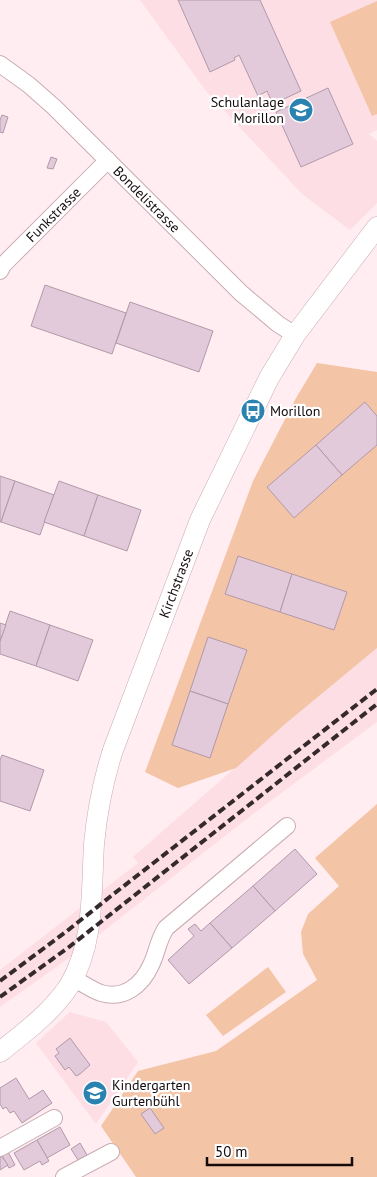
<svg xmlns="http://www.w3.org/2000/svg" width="377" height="1177" font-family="'PT Sans',sans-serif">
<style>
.built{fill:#fddee5}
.green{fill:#f4c4a6}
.building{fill:#e2cadb;stroke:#b099a9}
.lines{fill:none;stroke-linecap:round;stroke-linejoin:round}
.minor-casing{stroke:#c8acb2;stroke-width:18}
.tertiary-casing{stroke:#c8acb2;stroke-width:21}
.minor{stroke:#fff;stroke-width:16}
.tertiary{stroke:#fff;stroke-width:20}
.rail{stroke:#34292c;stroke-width:4;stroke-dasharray:8 4;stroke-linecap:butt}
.labels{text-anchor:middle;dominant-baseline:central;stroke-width:4.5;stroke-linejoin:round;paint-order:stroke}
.poi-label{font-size:14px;fill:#140b0d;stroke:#fff;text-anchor:start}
.street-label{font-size:14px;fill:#140b0d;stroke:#fff}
</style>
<rect width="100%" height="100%" fill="#ffedf1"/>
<g class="built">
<polygon points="140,0 377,0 377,130 369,134 377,141 377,203 350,230 302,194 206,91"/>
<polygon points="377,648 377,722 253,814 69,958 0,1007 0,970 138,863 133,857 284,725"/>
<polygon points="70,1012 106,1022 138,1062 96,1124 36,1043"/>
</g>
<g class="green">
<polygon points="377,1 377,114 372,116 330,22"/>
<polygon points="317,363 377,372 377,648 284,725 236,768 178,788 145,772 253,481 296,398"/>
<polygon points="377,804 377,1177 136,1177 101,1126 138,1071 216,1051 317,980 303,954 301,932 308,914 339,886 315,858"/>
<polygon points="268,967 286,992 223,1036 206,1015"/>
</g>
<g class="building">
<polygon points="178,0 260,0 301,91 273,104 267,91 258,96 239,55 234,58 235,60 210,72"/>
<polygon points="328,88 353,144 301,167 276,112"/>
<polygon points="2,115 8,117 3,133 0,132 0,120"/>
<polygon points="51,157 57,159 53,169 47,168"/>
<polygon points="45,285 126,313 112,354 31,326"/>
<polygon points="130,302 213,331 199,372 116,343"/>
<polygon points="365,402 377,416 377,445 342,475 316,445"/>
<polygon points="316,445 342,475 294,518 267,487"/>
<polygon points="0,476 15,481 1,522 0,522"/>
<polygon points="15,481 54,495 40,535 1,522"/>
<polygon points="59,481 98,495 84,536 44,522"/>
<polygon points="98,495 141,510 127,551 84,536"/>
<polygon points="238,556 292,574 280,612 225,594"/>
<polygon points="292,574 347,592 334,630 280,612"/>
<polygon points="10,611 50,625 36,666 0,654 0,641"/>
<polygon points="0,623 6,625 0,641"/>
<polygon points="50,625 93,640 78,681 36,666"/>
<polygon points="208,637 247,650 228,704 190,691"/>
<polygon points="190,691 228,704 210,758 172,745"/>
<polygon points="2,755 44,770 30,811 0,801 0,760"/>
<polygon points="295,849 317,874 275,911 253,886"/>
<polygon points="253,886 275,911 232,948 210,923"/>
<polygon points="210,923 232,948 189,984 168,960 194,936 188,929 195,924 201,931"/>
<polygon points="70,1038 90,1065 80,1074 76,1076 69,1067 65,1070 55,1056 59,1053 56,1049"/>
<polygon points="16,1078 29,1099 43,1090 52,1103 22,1123 14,1111 10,1113 6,1107 3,1109 0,1104 0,1088"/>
<polygon points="150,1108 164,1128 155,1134 141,1114"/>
<polygon points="60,1127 70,1145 47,1158 37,1140"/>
<polygon points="37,1140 49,1161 42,1165 40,1161 24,1170 14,1153"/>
<polygon points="80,1143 87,1155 78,1160 71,1149"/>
<polygon points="7,1150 15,1165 9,1168 1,1154"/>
<polygon points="0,1154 8,1165 0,1170"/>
</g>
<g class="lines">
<defs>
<g id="minor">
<path id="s1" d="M0 64 29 85 54 107 241 293 278 324 295 335"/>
<path id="s2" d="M0 271 3 265 108 160"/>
<path d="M73 978C82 983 92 990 101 993 124 1000 142 985 151 965 157 953 158 940 166 928L287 826"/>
<polyline points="0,1148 54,1118"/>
<polyline points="64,1177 111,1152"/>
</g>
<g id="tertiary">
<path id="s3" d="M0 1052C24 1033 52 1012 69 986 95 943 91 892 94 844 97 812 103 781 113 750L200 520 269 378 295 335 377 227"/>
</g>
</defs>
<use href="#minor" class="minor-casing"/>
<use href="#tertiary" class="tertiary-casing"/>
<use href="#minor" class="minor"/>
<use href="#tertiary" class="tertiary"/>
<g class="rail">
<polyline points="0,981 67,931 111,896 377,689"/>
<polyline points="0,997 69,947 377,704"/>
</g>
</g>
<defs>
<symbol id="school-disc" viewBox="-11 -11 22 22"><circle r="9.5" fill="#2a82b0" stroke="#fff"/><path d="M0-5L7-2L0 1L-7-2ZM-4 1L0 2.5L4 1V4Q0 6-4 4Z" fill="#fff"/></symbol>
<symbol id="bus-disc" viewBox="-11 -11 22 22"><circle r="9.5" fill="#2a82b0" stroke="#fff"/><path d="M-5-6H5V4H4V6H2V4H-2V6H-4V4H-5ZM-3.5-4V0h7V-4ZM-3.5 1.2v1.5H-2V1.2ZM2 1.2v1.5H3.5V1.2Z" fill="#fff"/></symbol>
</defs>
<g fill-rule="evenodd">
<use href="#school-disc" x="287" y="96" width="28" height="28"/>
<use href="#bus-disc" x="239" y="397" width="28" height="28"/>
<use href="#school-disc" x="81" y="1079" width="28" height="28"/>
</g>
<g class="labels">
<g class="poi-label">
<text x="284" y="102" text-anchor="end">Schulanlage<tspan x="284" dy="16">Morillon</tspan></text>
<text x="270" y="411">Morillon</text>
<text x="112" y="1085">Kindergarten<tspan x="112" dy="16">Gurtenbühl</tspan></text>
</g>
<g class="street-label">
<text stroke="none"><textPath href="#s1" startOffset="200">Bondelistrasse</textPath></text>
<text stroke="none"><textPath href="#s2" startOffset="78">Funkstrasse</textPath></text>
<text stroke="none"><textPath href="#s3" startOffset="516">Kirchstrasse</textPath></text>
</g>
</g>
<path d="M207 1157v8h145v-8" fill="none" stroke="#140b0d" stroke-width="2.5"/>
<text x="215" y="1157" font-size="15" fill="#140b0d" stroke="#ffffff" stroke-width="4" paint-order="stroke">50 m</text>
</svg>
